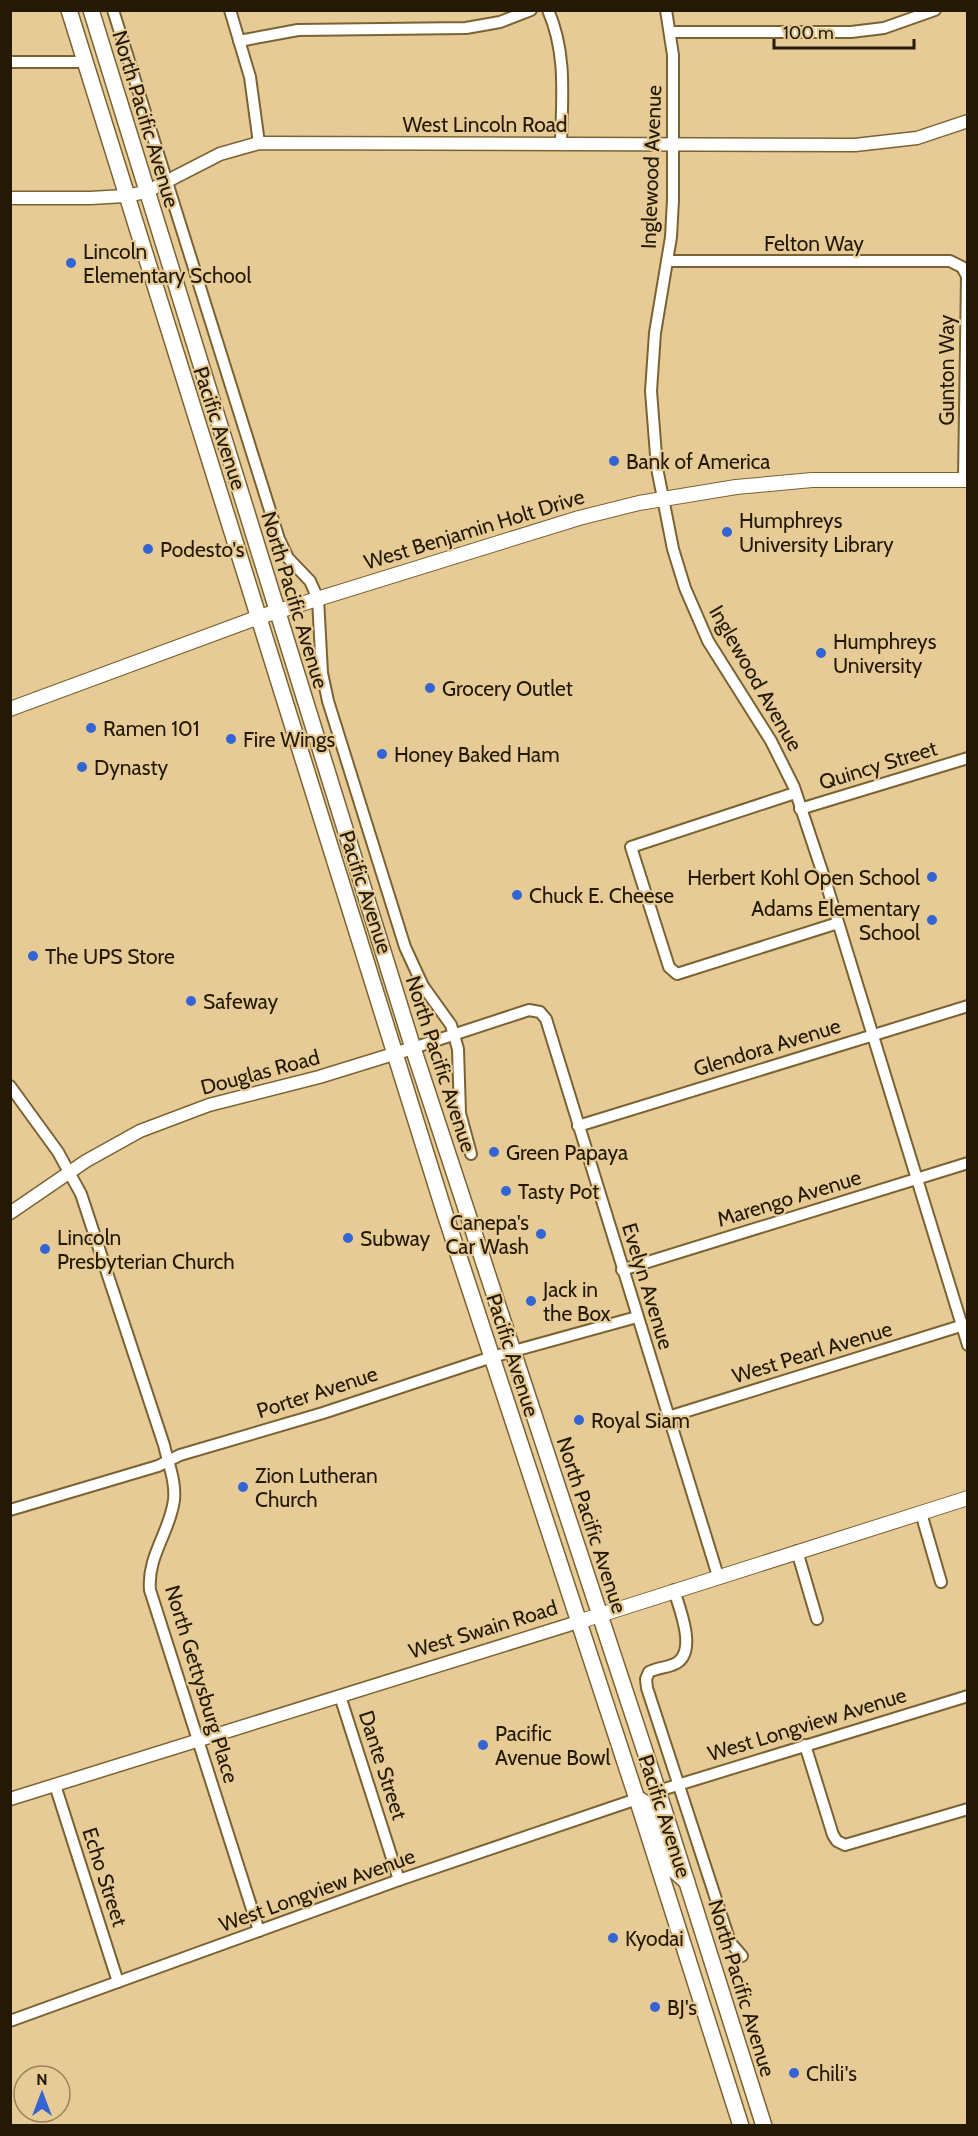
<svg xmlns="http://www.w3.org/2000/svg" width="978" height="2136" font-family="Cabin,sans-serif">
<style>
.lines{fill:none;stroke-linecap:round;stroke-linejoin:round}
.minor-casing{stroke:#7b6331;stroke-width:14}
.tertiary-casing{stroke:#7b6331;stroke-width:15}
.secondary-casing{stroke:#7b6331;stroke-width:16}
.primary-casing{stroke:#7b6331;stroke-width:18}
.minor{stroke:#fff;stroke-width:10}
.tertiary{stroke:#fff;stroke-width:12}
.secondary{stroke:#fff;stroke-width:14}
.primary{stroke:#fff;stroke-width:15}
.poi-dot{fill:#3264d3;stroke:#e6cb96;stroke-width:2}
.labels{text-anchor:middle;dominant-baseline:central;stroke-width:4.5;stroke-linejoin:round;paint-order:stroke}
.street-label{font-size:21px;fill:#231905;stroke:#e6cb96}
.poi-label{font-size:21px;fill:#231905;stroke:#e6cb96;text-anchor:start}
</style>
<rect width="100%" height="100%" fill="#e6cb96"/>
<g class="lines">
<defs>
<g id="minor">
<polyline points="113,10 279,539 288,558 310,581 318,599 322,673 328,701 405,947 423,986 451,1025 458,1049 460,1113 471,1154"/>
<polyline points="230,10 250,77 259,143"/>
<path d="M548 10C567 53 562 98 561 144"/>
<polyline points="666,10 673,55 673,200 671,237 655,333 651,391 657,468 673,549 685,588 708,641 771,741 794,787 826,883 968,1345"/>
<polyline points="670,32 851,32 884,28 935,10"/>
<polyline points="239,41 298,30 466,28 500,22 531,10"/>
<polyline points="10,62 84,62"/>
<polyline points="667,261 950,261 962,267 967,276 964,480"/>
<polyline points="795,793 631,847 669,967 677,974 838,923"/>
<polyline points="800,809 968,758"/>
<polyline points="413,1048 529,1010 540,1012 546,1019 718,1576"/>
<path d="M10 1086 58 1152 81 1194 164 1445C168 1463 176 1481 174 1500 170 1532 147 1556 150 1590L259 1931"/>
<polyline points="578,1126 968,1006"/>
<polyline points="622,1270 968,1163"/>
<polyline points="668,1417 967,1324"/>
<polyline points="10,1510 158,1466 180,1455 323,1413 492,1357 637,1317"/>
<polyline points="921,1513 941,1582"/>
<polyline points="797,1551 817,1619"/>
<path d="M674 1590C679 1608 700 1656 672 1665 664 1668 657 1668 649 1672L646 1679 647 1688 730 1942 742 1956"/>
<polyline points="340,1696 399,1880"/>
<polyline points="805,1745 833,1835 837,1841 845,1845 968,1809"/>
<polyline points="55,1785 118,1982"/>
<polyline points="658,1791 968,1696"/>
<polyline points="10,2021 399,1880 637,1799"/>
</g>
<g id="tertiary">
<polyline points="10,198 90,198 125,196 146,192 220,154 259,143 855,145 917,138 968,121"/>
<polyline points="10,1213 86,1161 140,1131 209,1105 319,1077 413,1048"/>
<polyline points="10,1799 578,1622"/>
</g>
<g id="secondary">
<polyline points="10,709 259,617 579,518 639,503 736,487 812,480 968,480"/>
<polyline points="578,1622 968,1498"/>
</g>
<g id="primary">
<polyline points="69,10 445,1214 637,1799 741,2126"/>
<polyline points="91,10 413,1048 658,1791 764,2126"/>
<polyline points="640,1800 650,1806 670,1867 687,1882"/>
</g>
</defs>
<use href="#minor" class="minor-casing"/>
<use href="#tertiary" class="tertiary-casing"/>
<use href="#secondary" class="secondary-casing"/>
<use href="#primary" class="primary-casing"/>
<use href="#minor" class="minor"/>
<use href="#tertiary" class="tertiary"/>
<use href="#secondary" class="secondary"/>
<use href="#primary" class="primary"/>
</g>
<g class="poi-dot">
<circle cx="71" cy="263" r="6"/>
<circle cx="614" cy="461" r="6"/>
<circle cx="727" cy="532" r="6"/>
<circle cx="148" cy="549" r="6"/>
<circle cx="821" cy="653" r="6"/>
<circle cx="430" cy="688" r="6"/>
<circle cx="91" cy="728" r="6"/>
<circle cx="231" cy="739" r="6"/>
<circle cx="382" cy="754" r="6"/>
<circle cx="82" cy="767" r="6"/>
<circle cx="932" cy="877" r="6"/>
<circle cx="517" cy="895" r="6"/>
<circle cx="932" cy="920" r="6"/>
<circle cx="33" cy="956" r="6"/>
<circle cx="191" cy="1001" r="6"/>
<circle cx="494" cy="1152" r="6"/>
<circle cx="506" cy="1191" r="6"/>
<circle cx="541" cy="1234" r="6"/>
<circle cx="348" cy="1238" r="6"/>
<circle cx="45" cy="1249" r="6"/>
<circle cx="531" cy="1301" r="6"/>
<circle cx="579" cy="1420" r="6"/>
<circle cx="243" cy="1487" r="6"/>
<circle cx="483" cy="1745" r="6"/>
<circle cx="613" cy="1938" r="6"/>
<circle cx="655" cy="2007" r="6"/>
<circle cx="794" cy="2073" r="6"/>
</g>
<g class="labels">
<g class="street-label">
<text transform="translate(146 119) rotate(73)">North Pacific Avenue</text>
<text x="485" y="124">West Lincoln Road</text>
<text transform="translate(651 167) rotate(-88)">Inglewood Avenue</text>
<text x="814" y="243">Felton Way</text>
<text transform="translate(946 370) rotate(-90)">Gunton Way</text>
<text transform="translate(220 428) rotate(72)">Pacific Avenue</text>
<text transform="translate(474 529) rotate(-17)">West Benjamin Holt Drive</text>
<text transform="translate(295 600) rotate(73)">North Pacific Avenue</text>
<text transform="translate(756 678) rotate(60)">Inglewood Avenue</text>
<text transform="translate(878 765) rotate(-17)">Quincy Street</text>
<text transform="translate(366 892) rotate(72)">Pacific Avenue</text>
<text transform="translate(767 1047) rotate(-17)">Glendora Avenue</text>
<text transform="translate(441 1064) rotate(72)">North Pacific Avenue</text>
<text transform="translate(260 1072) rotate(-15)">Douglas Road</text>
<text transform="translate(789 1198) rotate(-17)">Marengo Avenue</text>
<text transform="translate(648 1286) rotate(73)">Evelyn Avenue</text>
<text transform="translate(812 1352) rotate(-17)">West Pearl Avenue</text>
<text transform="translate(513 1355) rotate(72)">Pacific Avenue</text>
<text transform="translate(317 1392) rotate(-18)">Porter Avenue</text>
<text transform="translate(592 1525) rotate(72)">North Pacific Avenue</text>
<text transform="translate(483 1629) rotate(-17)">West Swain Road</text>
<text transform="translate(202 1684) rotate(73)">North Gettysburg Place</text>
<text transform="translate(807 1724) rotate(-17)">West Longview Avenue</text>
<text transform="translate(383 1765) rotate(72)">Dante Street</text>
<text transform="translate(665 1816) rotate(72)">Pacific Avenue</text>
<text transform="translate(105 1877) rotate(72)">Echo Street</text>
<text transform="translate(317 1890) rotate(-20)">West Longview Avenue</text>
<text transform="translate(742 1988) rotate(73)">North Pacific Avenue</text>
</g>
<g class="poi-label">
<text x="83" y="251">Lincoln<tspan x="83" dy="24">Elementary School</tspan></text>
<text x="626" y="461">Bank of America</text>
<text x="739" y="520">Humphreys<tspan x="739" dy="24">University Library</tspan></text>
<text x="160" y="549">Podesto's</text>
<text x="833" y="641">Humphreys<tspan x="833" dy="24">University</tspan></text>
<text x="442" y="688">Grocery Outlet</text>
<text x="103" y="728">Ramen 101</text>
<text x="243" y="739">Fire Wings</text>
<text x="394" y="754">Honey Baked Ham</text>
<text x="94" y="767">Dynasty</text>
<text x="920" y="877" text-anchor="end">Herbert Kohl Open School</text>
<text x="529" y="895">Chuck E. Cheese</text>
<text x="920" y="908" text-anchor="end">Adams Elementary<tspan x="920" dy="24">School</tspan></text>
<text x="45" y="956">The UPS Store</text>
<text x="203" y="1001">Safeway</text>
<text x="506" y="1152">Green Papaya</text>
<text x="518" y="1191">Tasty Pot</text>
<text x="529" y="1222" text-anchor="end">Canepa's<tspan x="529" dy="24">Car Wash</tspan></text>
<text x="57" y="1237">Lincoln<tspan x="57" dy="24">Presbyterian Church</tspan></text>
<text x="360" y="1238">Subway</text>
<text x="543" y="1289">Jack in<tspan x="543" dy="24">the Box</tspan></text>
<text x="591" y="1420">Royal Siam</text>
<text x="255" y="1475">Zion Lutheran<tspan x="255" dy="24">Church</tspan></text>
<text x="495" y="1733">Pacific<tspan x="495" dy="24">Avenue Bowl</tspan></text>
<text x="625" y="1938">Kyodai</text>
<text x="667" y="2007">BJ's</text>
<text x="806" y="2073">Chili's</text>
</g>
</g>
<rect width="978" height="2136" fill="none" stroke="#231905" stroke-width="24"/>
<g transform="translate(42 2094)"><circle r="28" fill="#e6cb96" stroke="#98845c" stroke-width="1.5"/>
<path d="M0-4.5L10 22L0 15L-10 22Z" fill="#3264d3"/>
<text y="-9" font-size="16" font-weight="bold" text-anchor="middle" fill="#231905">N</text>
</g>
<path d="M774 39v9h140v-9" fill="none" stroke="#231905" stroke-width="3"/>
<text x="783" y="39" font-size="18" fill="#231905" stroke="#e6cb96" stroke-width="4.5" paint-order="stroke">100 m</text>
</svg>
